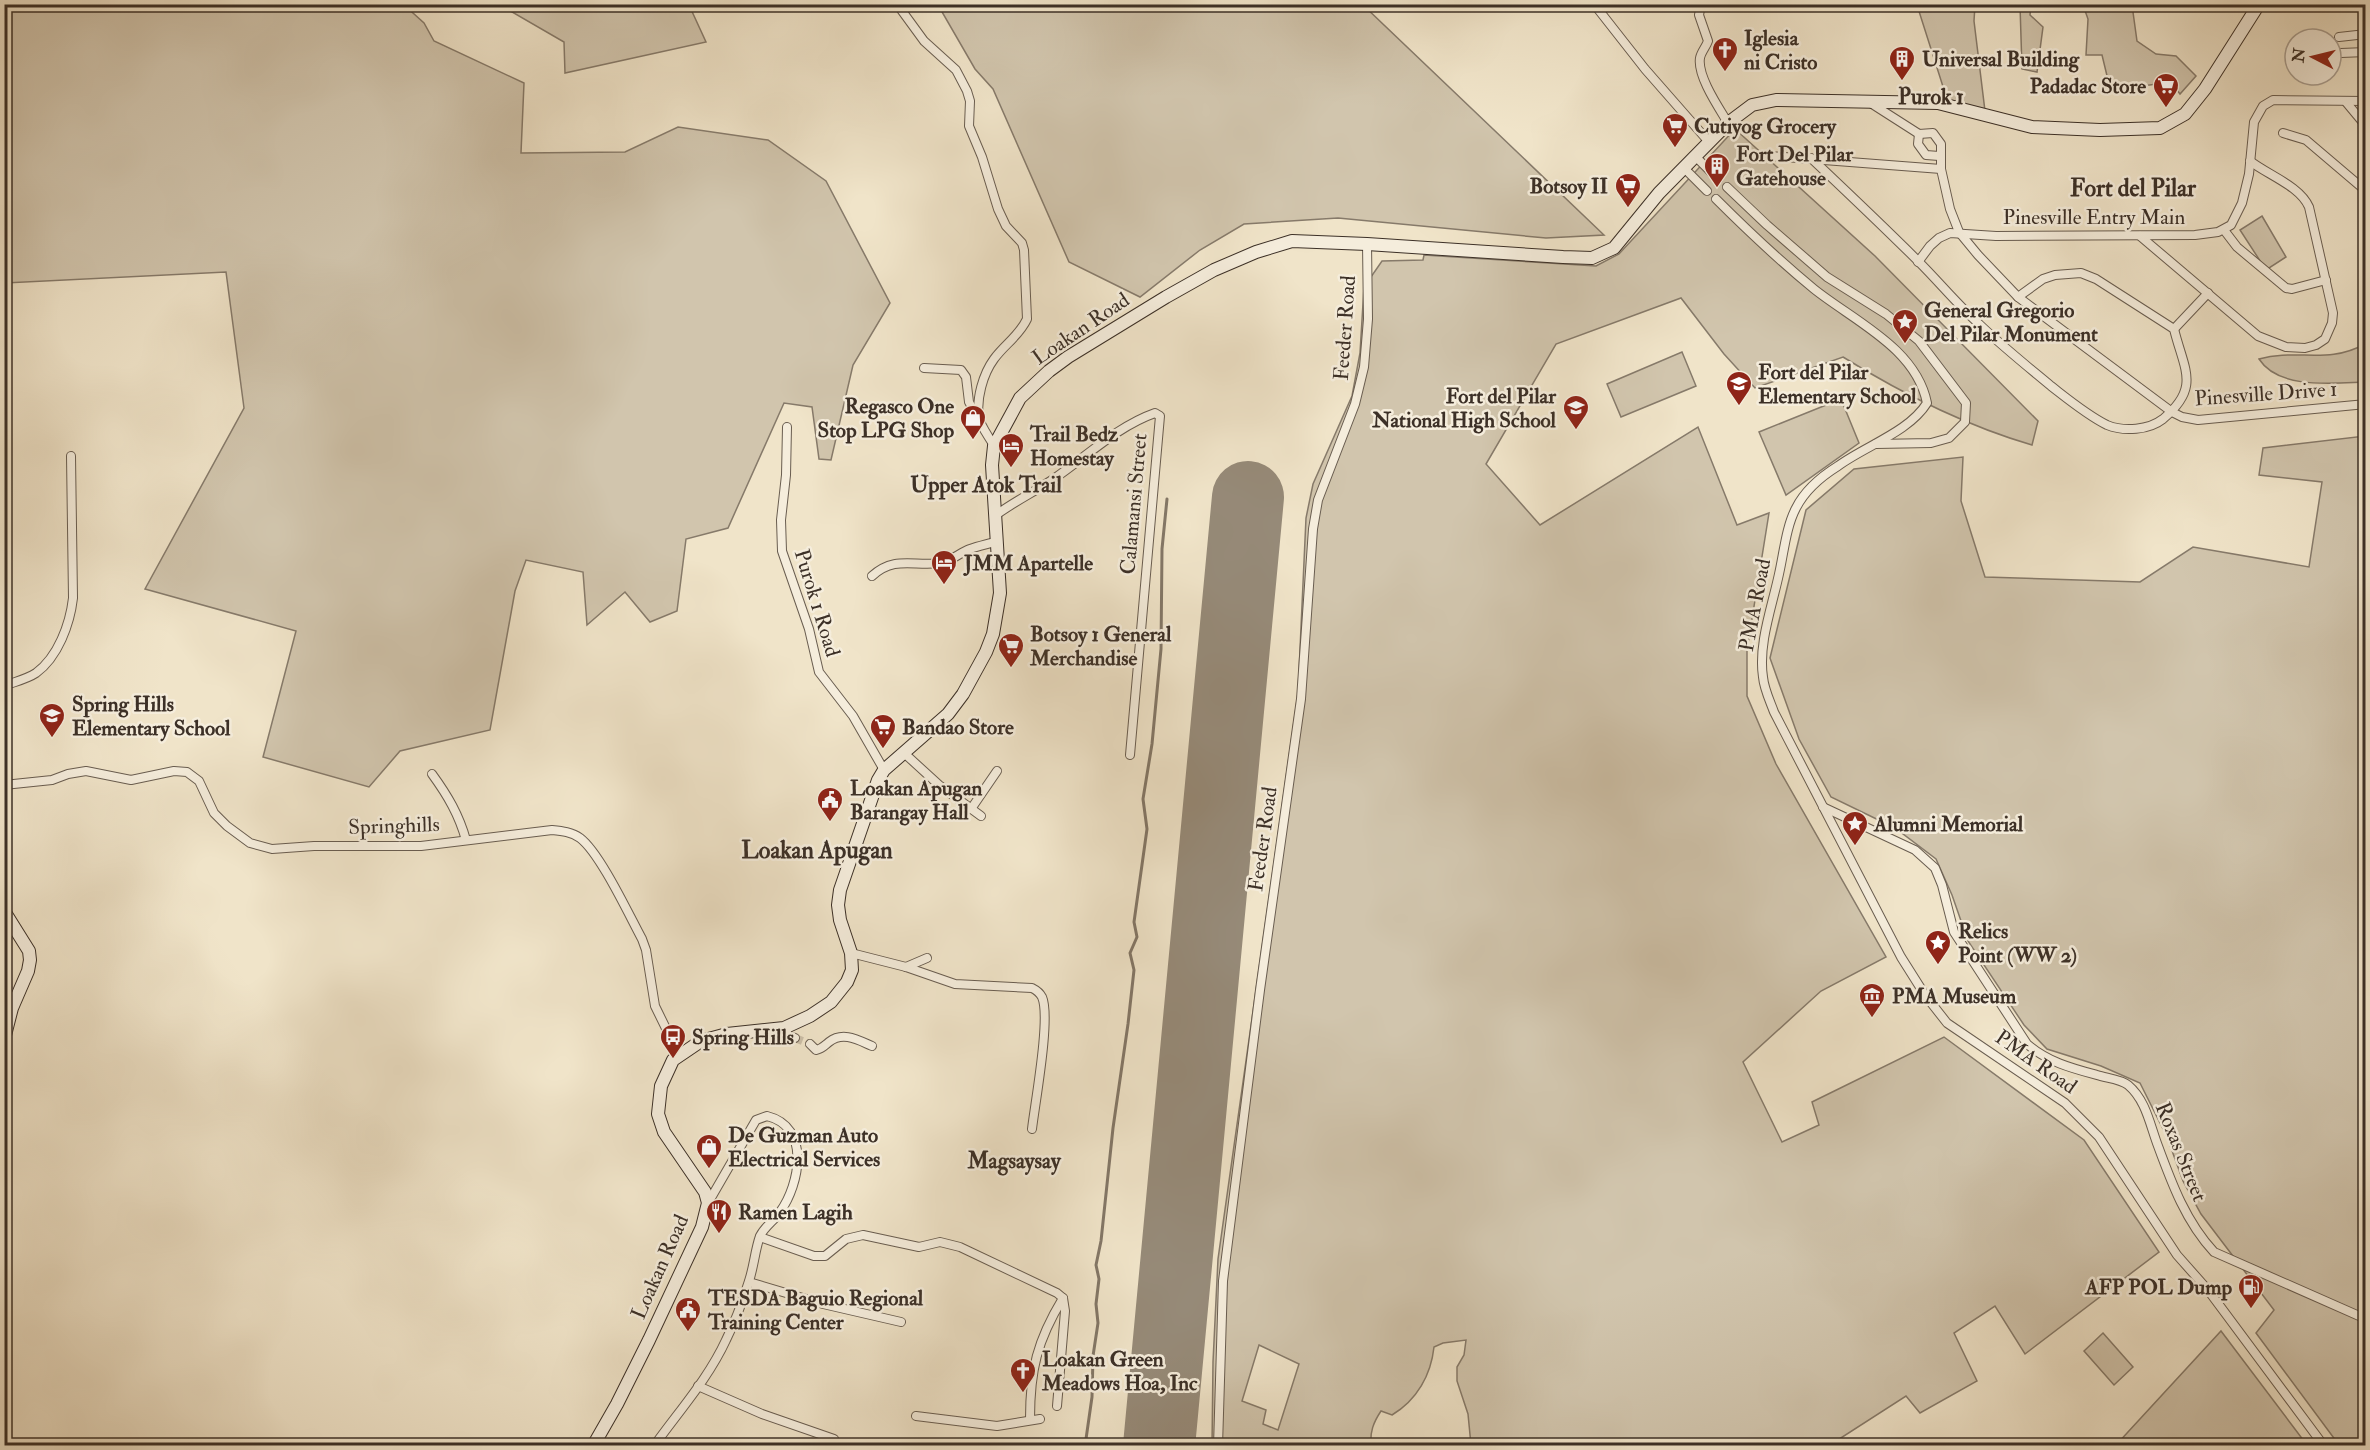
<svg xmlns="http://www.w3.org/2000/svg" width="2370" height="1450" font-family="'IM FELL Double Pica',serif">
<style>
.green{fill:#d1c5ad;stroke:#867a6a;stroke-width:1.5;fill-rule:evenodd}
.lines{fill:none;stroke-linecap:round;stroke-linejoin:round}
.stream{stroke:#837767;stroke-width:3}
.runway{stroke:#968a78;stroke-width:72}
.street-tunnel{stroke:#ccc0a9;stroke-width:8;stroke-dasharray:8 4;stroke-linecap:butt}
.street-casing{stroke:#695d50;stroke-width:10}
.secondary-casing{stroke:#3c3027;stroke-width:14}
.street{stroke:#f5eddc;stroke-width:8}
.secondary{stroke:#f5eddc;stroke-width:12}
.labels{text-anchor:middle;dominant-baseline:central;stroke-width:5;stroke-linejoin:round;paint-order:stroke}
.poi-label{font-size:21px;font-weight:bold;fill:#3c3027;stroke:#f5eddc;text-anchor:start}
.street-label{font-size:21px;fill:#3c3027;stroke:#f5eddc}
.neighbourhood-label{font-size:22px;font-weight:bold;fill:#3c3027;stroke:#f5eddc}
.quarter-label{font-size:24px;font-weight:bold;fill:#3c3027;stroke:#f5eddc}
</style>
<rect width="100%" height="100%" fill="#f0e4c9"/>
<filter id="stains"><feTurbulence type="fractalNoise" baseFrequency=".00333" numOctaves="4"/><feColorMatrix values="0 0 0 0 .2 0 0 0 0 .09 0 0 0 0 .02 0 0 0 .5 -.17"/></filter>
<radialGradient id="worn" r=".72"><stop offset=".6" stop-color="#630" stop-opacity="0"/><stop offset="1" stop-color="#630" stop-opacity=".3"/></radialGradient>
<g class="green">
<polygon points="403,4 424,23 434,41 524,83 521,153 625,152 678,127 768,140 826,181 890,303 853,365 831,460 819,459 812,407 784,403 728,528 686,539 677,611 650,622 625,592 587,625 583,572 526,560 515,591 490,730 400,751 369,787 263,757 296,631 145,589 244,408 226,272 5,283 4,5"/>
<polygon points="500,5 689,5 706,42 565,73 564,42"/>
<polygon points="938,5 1363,5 1604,235 1546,238 1338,218 1244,224 1200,250 1140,297 1069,262 993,89 975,69"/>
<polygon points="1917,5 1975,5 1974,21 1985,111 1945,100 1946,96"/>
<polygon points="2020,5 2031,5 2030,15 2043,27 2037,72 2022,69"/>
<polygon points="2083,5 2132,5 2137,41 2156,54 2176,56 2196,76 2180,94 2171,82 2128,88 2109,84 2102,55 2086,55 2088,19"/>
<path d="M1735 129 1875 256 2038 421 2032 445C1967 426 1901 393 1843 357L1755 388 1724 354 1681 298 1556 344 1486 464 1540 525 1698 427 1737 525 1769 513 1747 650V696L1776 764 1886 957 1821 991 1743 1062 1782 1142 1819 1125 1812 1102 1944 1037 2084 1140 2159 1252 2025 1354 1995 1306 1954 1333 1977 1381 1920 1413 1906 1396 1830 1445H1471L1468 1414 1457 1381V1367L1464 1355 1466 1340 1443 1343 1434 1347C1431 1375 1417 1400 1392 1415L1381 1411C1373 1423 1370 1432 1371 1445L1212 1446 1213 1362 1218 1259 1298 693 1306 518 1313 484 1352 396 1360 353 1364 287 1382 261 1423 260 1424 255 1596 266 1619 254ZM1259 1345 1299 1364 1278 1430 1263 1424 1266 1410 1242 1401Z"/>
<polygon points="2262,216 2286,257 2266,270 2240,230"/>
<path d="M2365 344V382C2334 383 2279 390 2259 359 2297 348 2327 365 2365 344Z"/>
<polygon points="1682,352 1696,386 1621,417 1607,384"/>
<polygon points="1841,399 1859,443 1786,495 1759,432"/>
<polygon points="2365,436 2365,1445 2339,1445 2256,1333 2274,1310 2201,1214 2183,1181 2167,1137 2140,1083 2101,1066 2047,1049 2024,1025 1968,941 1952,895 1936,859 1895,828 1831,797 1799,739 1770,658 1806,510 1854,469 1963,457 1961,501 1985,577 2140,582 2193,547 2309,567 2322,482 2259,475 2263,448"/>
<polygon points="2221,1331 2307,1445 2116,1445"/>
<polygon points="2103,1333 2133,1367 2114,1385 2084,1351"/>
</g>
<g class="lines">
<polyline class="stream" points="1085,1446 1092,1397 1093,1356 1098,1323 1096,1304 1099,1279 1096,1265 1101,1241 1113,1128 1128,1024 1134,970 1130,953 1137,937 1134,922 1147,829 1143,799 1152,744 1161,649 1162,549 1167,499"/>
<polyline class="runway" points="1159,1446 1248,497"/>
<polyline class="street-tunnel" points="795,1038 810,1044"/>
<defs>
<g id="street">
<path d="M897 4 924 41 956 70 967 91 970 101 969 126 982 157 998 209 1006 226 1022 243 1024 250 1027 319C1019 336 1005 344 994 359 983 374 976 399 979 417 980 426 990 438 994 446"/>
<polyline points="1594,4 1645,69 1709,142"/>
<path d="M1701 4 1699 15 1708 41C1706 47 1701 52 1700 58 1697 76 1719 108 1728 123"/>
<polyline points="2339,37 2366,34"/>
<polyline points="2341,53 2366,52"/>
<polyline points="1869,102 1919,134 1933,133 1941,144 1941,169 1950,209 1959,232 1978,255 2018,297 2172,412 2182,417 2198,420 2366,404"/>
<polyline points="2346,102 2366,126"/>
<polyline points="2283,133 2306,140 2366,191"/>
<polyline points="1919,134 1918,144 1926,155 1939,156"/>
<polyline points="1695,156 1718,179"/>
<polyline points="1770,156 1941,169"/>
<path d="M1811 158C1847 192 1884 227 1919 262 1939 282 1958 305 1979 324 2002 346 2027 366 2051 386 2069 400 2087 415 2107 425 2124 432 2149 430 2163 419 2201 387 2184 370 2174 329L2096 279 2081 273 2055 275 2043 279 2018 297"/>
<polyline points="1684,168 1707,191"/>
<polyline points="1727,187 1767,225 1827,277 1886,314 1919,341 1966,403 1965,422 1949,438 1931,443 1876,444"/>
<polyline points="2366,197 2363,216 2366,232"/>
<path d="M1716 199C1747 230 1780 261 1814 289 1854 321 1916 348 1927 403 1909 432 1865 446 1838 466 1822 476 1805 490 1796 508 1786 527 1784 552 1779 574 1772 607 1758 644 1763 677 1764 689 1770 701 1774 712L1901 957 1925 995 1947 1023 2065 1103 2099 1137 2177 1255 2208 1290 2324 1446"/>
<polyline points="2224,230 2237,247 2286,288 2292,289 2326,280"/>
<path d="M2140 236 2258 336 2286 347 2305 348 2316 345 2325 339 2332 323 2333 313 2309 207C2300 186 2268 175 2250 161"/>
<polyline points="1918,262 1930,246 1939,238 1950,233 1996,236 2195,235 2218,232 2231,225 2242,203 2249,174 2254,122 2263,106 2273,100 2366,101"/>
<polyline points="2174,329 2208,293"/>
<polyline points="924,368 961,370 966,377 969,402 978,419"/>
<polyline points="787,427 786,475 781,520 782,551 809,629 819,672 853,716 884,770"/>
<path d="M996 515C1015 501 1036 491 1055 478 1087 456 1118 426 1155 413L1160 416 1130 755"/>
<path d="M872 576C898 552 921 571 949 560 956 557 962 552 970 549 979 546 988 544 998 541"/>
<path d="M4 686C14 682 27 679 36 673 58 657 70 624 73 598L71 456"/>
<polyline points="904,753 939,785 981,816"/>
<path d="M432 774C448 796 459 815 466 840"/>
<path d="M4 785 52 780 68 774 86 771 131 780 174 771 187 772 199 781 214 813 227 826 250 843 272 849 314 846H421L552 830C562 831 572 832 580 838 600 853 629 915 642 939L646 950 655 1006 679 1055"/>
<path d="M1823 807 1915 850 1935 868 1942 885 1954 932 2027 1044C2048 1062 2071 1068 2097 1075 2106 1078 2121 1079 2128 1085 2146 1100 2150 1125 2158 1146 2172 1184 2186 1222 2214 1252L2366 1319"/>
<polyline points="971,809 997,771"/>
<path d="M851 953 906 967 955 984 1032 988C1036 990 1040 993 1042 997 1051 1017 1035 1103 1032 1129"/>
<polyline points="906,967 927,958"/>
<polyline points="784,1028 789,1036 795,1038"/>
<path d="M810 1044 816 1050C822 1049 824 1046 829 1042 843 1031 858 1040 872 1046"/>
<polyline points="760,1237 814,1256 825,1256 846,1239 863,1235 919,1247 940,1242 960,1247 1057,1293 1063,1298 1065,1311 1057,1406"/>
<polyline points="749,1282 823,1304 901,1322"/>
<polyline points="698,1386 762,1414 834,1439"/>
<polyline points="916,1416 997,1426 1040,1419"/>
<path d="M1030 1419C1030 1370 1037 1341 1063 1298"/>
<path d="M654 1446C679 1411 708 1379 726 1340 735 1322 743 1300 749 1281 754 1266 755 1250 760 1236 765 1226 774 1221 780 1212 800 1184 811 1127 767 1116L756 1120 708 1203"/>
<polyline points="1218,1446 1223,1281 1260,990 1301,699 1313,529 1318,500 1355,404 1364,367 1368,319 1367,244"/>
</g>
<g id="secondary">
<polyline points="4,911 29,951 30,960 28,971 12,1008 4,1039"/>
<polyline points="593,1446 617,1404 649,1340 702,1227 708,1203 705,1192 664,1132 658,1114 661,1086 673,1060 701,1041 727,1034 784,1028 810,1016 831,1002 847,982 852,970 851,953 840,920 838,905 840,890 878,780 884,770 948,714 963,694 986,652 993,634 1000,593 992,465 994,446 1020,398 1049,371 1068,357 1166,297 1214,270 1256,252 1292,241 1367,244 1563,257 1592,258 1614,248 1659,193 1728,123 1752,105 1776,100 1938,103 2032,127 2100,130 2160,128 2185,114 2205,89 2259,4"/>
</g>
</defs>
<use href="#street" class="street-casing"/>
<use href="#secondary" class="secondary-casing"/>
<use href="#street" class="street"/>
<use href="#secondary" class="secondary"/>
</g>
<defs>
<symbol id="church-pin" viewBox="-11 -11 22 30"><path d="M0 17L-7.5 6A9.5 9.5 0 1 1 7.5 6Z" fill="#8f2418" stroke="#f5eddc"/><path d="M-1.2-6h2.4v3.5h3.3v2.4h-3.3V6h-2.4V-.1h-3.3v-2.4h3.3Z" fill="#fff"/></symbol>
<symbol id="building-pin" viewBox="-11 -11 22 30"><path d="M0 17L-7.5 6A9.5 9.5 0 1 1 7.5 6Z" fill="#8f2418" stroke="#f5eddc"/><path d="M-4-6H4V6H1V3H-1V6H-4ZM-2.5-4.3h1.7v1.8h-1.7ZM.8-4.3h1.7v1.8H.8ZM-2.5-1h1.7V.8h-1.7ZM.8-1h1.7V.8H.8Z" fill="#fff"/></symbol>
<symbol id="supermarket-pin" viewBox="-11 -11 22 30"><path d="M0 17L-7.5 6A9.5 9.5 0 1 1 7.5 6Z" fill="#8f2418" stroke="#f5eddc"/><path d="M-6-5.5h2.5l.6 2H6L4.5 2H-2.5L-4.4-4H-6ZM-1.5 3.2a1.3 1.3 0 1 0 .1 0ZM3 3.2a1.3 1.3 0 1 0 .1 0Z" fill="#fff"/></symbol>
<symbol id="sight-pin" viewBox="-11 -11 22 30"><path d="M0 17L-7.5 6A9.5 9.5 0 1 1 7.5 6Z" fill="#8f2418" stroke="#f5eddc"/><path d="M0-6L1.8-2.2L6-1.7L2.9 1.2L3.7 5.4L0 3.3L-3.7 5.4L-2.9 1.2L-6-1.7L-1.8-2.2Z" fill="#fff"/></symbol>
<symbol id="school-pin" viewBox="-11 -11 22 30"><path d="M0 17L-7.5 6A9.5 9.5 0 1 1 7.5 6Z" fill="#8f2418" stroke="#f5eddc"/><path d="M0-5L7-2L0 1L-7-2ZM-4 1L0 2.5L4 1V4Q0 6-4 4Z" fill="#fff"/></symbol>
<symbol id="shop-pin" viewBox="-11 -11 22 30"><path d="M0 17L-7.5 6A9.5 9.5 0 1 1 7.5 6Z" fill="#8f2418" stroke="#f5eddc"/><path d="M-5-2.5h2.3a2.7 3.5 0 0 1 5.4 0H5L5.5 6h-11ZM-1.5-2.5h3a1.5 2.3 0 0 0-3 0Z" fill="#fff"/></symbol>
<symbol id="hotel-pin" viewBox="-11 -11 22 30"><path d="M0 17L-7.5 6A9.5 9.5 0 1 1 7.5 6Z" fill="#8f2418" stroke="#f5eddc"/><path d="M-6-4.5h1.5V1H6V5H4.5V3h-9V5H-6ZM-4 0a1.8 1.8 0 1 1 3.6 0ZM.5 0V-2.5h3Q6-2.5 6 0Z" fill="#fff"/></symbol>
<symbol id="civic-pin" viewBox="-11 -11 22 30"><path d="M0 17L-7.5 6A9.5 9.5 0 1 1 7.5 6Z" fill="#8f2418" stroke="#f5eddc"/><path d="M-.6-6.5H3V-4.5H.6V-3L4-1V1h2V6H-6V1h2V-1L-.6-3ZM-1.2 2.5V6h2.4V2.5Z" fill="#fff"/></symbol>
<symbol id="museum-pin" viewBox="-11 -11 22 30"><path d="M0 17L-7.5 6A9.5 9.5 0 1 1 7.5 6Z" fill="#8f2418" stroke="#f5eddc"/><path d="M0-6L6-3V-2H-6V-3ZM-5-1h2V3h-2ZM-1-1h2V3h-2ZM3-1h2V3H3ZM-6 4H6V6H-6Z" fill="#fff"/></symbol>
<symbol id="bus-pin" viewBox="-11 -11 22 30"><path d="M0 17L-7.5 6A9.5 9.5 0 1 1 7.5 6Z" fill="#8f2418" stroke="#f5eddc"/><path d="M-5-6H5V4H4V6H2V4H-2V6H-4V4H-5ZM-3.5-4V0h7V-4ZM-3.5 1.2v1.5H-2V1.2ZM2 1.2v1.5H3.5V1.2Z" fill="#fff"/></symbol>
<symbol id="restaurant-pin" viewBox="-11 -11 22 30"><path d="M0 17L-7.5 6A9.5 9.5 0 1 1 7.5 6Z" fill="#8f2418" stroke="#f5eddc"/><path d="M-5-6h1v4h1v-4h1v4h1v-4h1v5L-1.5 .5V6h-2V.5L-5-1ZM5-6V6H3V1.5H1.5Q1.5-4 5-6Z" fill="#fff"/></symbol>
<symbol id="fuel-pin" viewBox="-11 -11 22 30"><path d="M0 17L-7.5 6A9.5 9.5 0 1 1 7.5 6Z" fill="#8f2418" stroke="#f5eddc"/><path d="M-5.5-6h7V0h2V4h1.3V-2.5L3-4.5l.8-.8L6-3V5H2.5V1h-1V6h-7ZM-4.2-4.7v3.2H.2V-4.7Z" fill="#fff"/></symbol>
</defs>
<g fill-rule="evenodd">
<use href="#church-pin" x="1710" y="35" width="30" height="40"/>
<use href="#building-pin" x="1887" y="44" width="30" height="40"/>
<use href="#supermarket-pin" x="2151" y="71" width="30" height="40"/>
<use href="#supermarket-pin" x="1660" y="111" width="30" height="40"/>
<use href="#building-pin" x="1702" y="151" width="30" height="40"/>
<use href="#supermarket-pin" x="1613" y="171" width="30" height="40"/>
<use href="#sight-pin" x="1890" y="307" width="30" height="40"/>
<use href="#school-pin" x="1724" y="369" width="30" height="40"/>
<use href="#school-pin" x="1561" y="393" width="30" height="40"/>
<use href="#shop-pin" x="958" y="403" width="30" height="40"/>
<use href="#hotel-pin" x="996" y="431" width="30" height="40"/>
<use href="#hotel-pin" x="929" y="548" width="30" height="40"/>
<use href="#supermarket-pin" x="996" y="631" width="30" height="40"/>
<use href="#school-pin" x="37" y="701" width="30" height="40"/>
<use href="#supermarket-pin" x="868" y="712" width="30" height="40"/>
<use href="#civic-pin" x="815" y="785" width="30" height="40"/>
<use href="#sight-pin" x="1840" y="809" width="30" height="40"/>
<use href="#sight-pin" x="1923" y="928" width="30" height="40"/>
<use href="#museum-pin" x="1857" y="981" width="30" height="40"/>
<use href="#bus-pin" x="658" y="1022" width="30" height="40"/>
<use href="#shop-pin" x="694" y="1132" width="30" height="40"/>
<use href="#restaurant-pin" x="704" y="1197" width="30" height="40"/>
<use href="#fuel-pin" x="2236" y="1272" width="30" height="40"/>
<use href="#civic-pin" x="673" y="1295" width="30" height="40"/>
<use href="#church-pin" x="1008" y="1356" width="30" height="40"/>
</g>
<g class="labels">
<g class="poi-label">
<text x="1744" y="38">Iglesia<tspan x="1744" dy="24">ni Cristo</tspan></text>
<text x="1922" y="59">Universal Building</text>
<text x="2146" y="86" text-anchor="end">Padadac Store</text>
<text x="1694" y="126">Cutiyog Grocery</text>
<text x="1736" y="154">Fort Del Pilar<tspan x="1736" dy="24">Gatehouse</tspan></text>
<text x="1608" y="186" text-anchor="end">Botsoy II</text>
<text x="1924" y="310">General Gregorio<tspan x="1924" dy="24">Del Pilar Monument</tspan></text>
<text x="1758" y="372">Fort del Pilar<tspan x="1758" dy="24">Elementary School</tspan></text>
<text x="1556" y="396" text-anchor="end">Fort del Pilar<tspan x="1556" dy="24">National High School</tspan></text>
<text x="954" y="406" text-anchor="end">Regasco One<tspan x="954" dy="24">Stop LPG Shop</tspan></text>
<text x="1030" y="434">Trail Bedz<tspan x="1030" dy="24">Homestay</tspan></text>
<text x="964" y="563">JMM Apartelle</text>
<text x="1030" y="634">Botsoy 1 General<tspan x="1030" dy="24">Merchandise</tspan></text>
<text x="72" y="704">Spring Hills<tspan x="72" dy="24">Elementary School</tspan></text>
<text x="902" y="727">Bandao Store</text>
<text x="850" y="788">Loakan Apugan<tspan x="850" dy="24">Barangay Hall</tspan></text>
<text x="1874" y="824">Alumni Memorial</text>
<text x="1958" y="931">Relics<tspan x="1958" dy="24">Point (WW 2)</tspan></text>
<text x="1892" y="996">PMA Museum</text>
<text x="692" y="1037">Spring Hills</text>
<text x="728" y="1135">De Guzman Auto<tspan x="728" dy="24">Electrical Services</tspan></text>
<text x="738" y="1212">Ramen Lagih</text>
<text x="2232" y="1287" text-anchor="end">AFP POL Dump</text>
<text x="708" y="1298">TESDA Baguio Regional<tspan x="708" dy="24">Training Center</tspan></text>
<text x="1042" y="1359">Loakan Green<tspan x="1042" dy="24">Meadows Hoa, Inc</tspan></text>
</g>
<g class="street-label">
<text x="2094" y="217">Pinesville Entry Main</text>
<text transform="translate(1345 328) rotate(-86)">Feeder Road</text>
<text transform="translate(1081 329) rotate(-34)">Loakan Road</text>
<text transform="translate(2266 394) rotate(-4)">Pinesville Drive 1</text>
<text transform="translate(1134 504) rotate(-85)">Calamansi Street</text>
<text transform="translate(817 603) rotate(73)">Purok 1 Road</text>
<text transform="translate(1755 605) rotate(-79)">PMA Road</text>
<text transform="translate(394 826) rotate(-2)">Springhills</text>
<text transform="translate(1263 839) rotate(-82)">Feeder Road</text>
<text transform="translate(2036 1062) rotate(35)">PMA Road</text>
<text transform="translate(2181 1152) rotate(68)">Roxas Street</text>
<text transform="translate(660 1267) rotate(-66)">Loakan Road</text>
</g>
<g class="neighbourhood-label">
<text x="1931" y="97">Purok 1</text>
<text x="986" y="485">Upper Atok Trail</text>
<text x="1014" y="1161">Magsaysay</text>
</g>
<g class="quarter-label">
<text x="2133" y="188">Fort del Pilar</text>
<text x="817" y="850">Loakan Apugan</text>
</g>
</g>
<rect width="2370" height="1450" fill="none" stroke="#f0e4c9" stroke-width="24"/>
<rect x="6" y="6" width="2358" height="1438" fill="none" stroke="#3c3027" stroke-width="3"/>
<rect x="12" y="12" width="2346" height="1426" fill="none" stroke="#3c3027" stroke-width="1.5"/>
<g transform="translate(2313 57) rotate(277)"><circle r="28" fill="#f5eddc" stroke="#aba194" stroke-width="1.5"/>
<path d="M0-4.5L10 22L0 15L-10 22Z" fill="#8f2418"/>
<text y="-9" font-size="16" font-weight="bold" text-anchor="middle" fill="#3c3027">N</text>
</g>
<rect width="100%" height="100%" filter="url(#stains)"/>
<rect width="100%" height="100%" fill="url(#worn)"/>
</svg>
